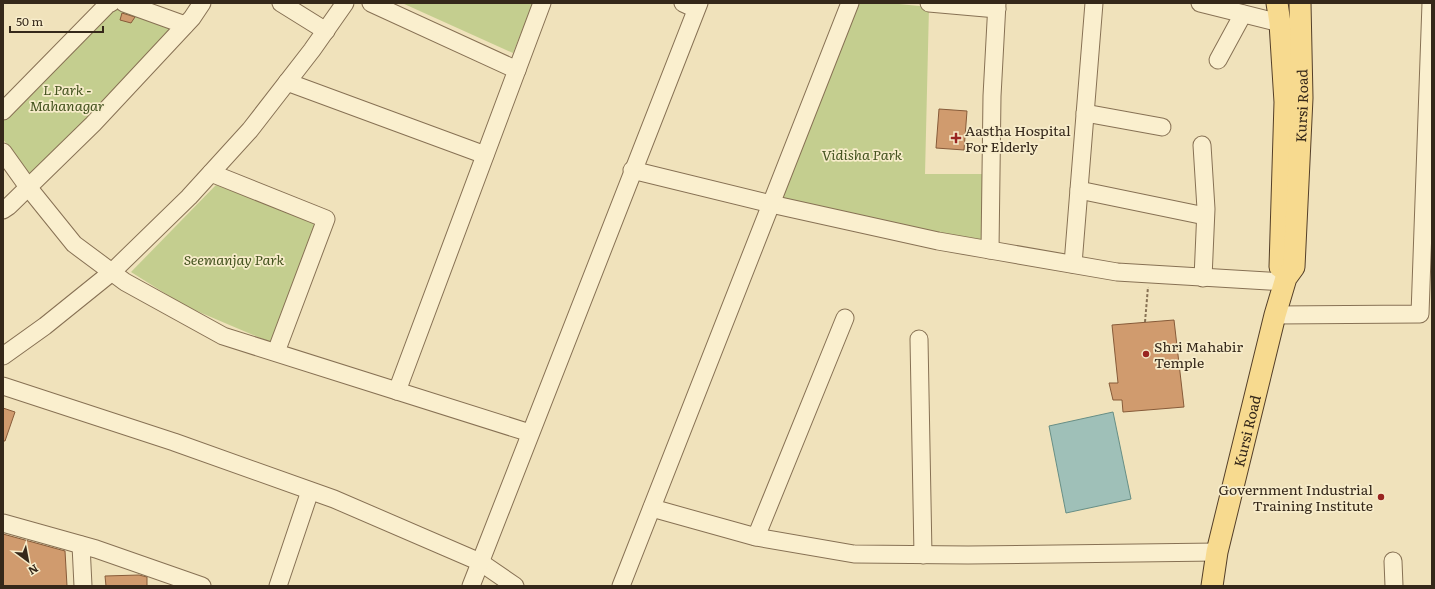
<svg xmlns="http://www.w3.org/2000/svg" width="1435" height="589" font-family="Literata,serif">
<style>
.green{fill:#c4ce8f}
.water{fill:#9fc0b8;stroke:#678e85}
.building{fill:#d09b6e;stroke:#875b39}
.lines{fill:none;stroke-linecap:round;stroke-linejoin:round}
.minor-casing{stroke:#877154;stroke-width:19}
.major-casing{stroke:#543f29;stroke-width:23}
.path{stroke:#877154;stroke-width:2;stroke-dasharray:3 2;stroke-linecap:butt}
.minor{stroke:#faefce;stroke-width:17}
.major{stroke:#f7da8f;stroke-width:21}
.poi-dot{fill:#992521;stroke:#f7ecca;stroke-width:1.5}
.labels{text-anchor:middle;dominant-baseline:central;stroke-width:3.5;stroke-linejoin:round;paint-order:stroke}
.park-label{font-size:14px;font-style:italic;fill:#44531f;stroke:#f7ecca}
.street-label{font-size:14px;fill:#35281a;stroke:#f7ecca}
.poi-label{font-size:14px;fill:#35281a;stroke:#f7ecca;text-anchor:start}
</style>
<rect width="100%" height="100%" fill="#f0e2bb"/>
<g class="green">
<polygon points="402,3 533,3 513,53"/>
<polygon points="853,3 889,3 929,7 925,174 987,174 987,245 775,201"/>
<polygon points="115,6 177,27 31,179 3,139 3,120"/>
<polygon points="216,185 318,224 272,343 185,306 131,272"/>
</g>
<polygon class="water" points="1113,412 1131,499 1066,513 1049,426"/>
<g class="building">
<polygon points="122,13 135,17 131,23 120,20"/>
<polygon points="939,109 967,111 964,150 936,148"/>
<polygon points="1174,320 1184,407 1123,412 1122,400 1113,400 1109,383 1118,383 1112,325"/>
<polygon points="3,408 15,412 5,441 3,441"/>
<polygon points="3,534 65,551 67,586 3,586"/>
<polygon points="139,575 147,577 147,586 106,586 105,576"/>
</g>
<g class="lines">
<defs>
<g id="minor">
<polyline points="124,3 185,25"/>
<polyline points="281,3 326,31"/>
<polyline points="371,3 517,70"/>
<polyline points="683,3 696,9"/>
<polyline points="929,3 997,9"/>
<polyline points="1200,3 1280,23"/>
<polyline points="1218,60 1243,14"/>
<polyline points="287,82 485,155"/>
<polyline points="3,111 108,4 111,3"/>
<polyline points="1085,113 1162,127"/>
<polyline points="1202,145 1206,209 1203,278"/>
<polyline points="3,152 28,187 74,244 125,282 223,336 530,433"/>
<polyline points="632,170 771,204 938,241 990,250 1117,272 1285,282"/>
<polyline points="211,173 326,219 276,352"/>
<polyline points="1079,190 1205,216"/>
<polyline points="3,210 9,206 93,124 192,18 202,3"/>
<polyline points="990,250 992,96 997,3"/>
<polyline points="1073,264 1094,3"/>
<polyline points="1275,315 1420,314 1431,3"/>
<polyline points="919,339 923,555"/>
<polyline points="3,356 45,326 112,272 189,197 250,130 312,50 345,3"/>
<polyline points="3,386 174,442 334,499 480,562 515,586"/>
<polyline points="397,391 542,3"/>
<polyline points="652,508 756,537 854,554 968,555 1217,552"/>
<polyline points="3,523 96,549 202,586"/>
<polyline points="756,537 845,318"/>
<polyline points="81,545 83,586"/>
<polyline points="1393,561 1394,586"/>
<polyline points="278,586 310,491"/>
<polyline points="471,586 699,3"/>
<polyline points="621,586 850,3"/>
</g>
<g id="major">
<polyline points="1277,3 1280,23 1285,102 1280,267"/>
<path id="s1" d="M1212 586 1217 552 1275 315 1286 278 1294 267 1302 98 1300 3"/>
</g>
</defs>
<use href="#minor" class="minor-casing"/>
<use href="#major" class="major-casing"/>
<polyline class="path" points="1145,322 1148,287"/>
<use href="#minor" class="minor"/>
<use href="#major" class="major"/>
</g>
<g class="poi-dot">
<path d="M954 132h4v4h4v4h-4v4h-4v-4h-4v-4h4z"/>
<circle cx="1146" cy="354" r="4"/>
<circle cx="1381" cy="497" r="4"/>
</g>
<g class="labels">
<g class="park-label">
<text x="67" y="89">L Park -<tspan x="67" dy="16">Mahanagar</tspan></text>
<text x="862" y="154">Vidisha Park</text>
<text x="234" y="259">Seemanjay Park</text>
</g>
<g class="street-label">
<text stroke="none"><textPath href="#s1" startOffset="492">Kursi Road</textPath></text>
<text stroke="none"><textPath href="#s1" startOffset="159">Kursi Road</textPath></text>
</g>
<g class="poi-label">
<text x="965" y="130">Aastha Hospital<tspan x="965" dy="16">For Elderly</tspan></text>
<text x="1154" y="346">Shri Mahabir<tspan x="1154" dy="16">Temple</tspan></text>
<text x="1373" y="489" text-anchor="end">Government Industrial<tspan x="1373" dy="16">Training Institute</tspan></text>
</g>
</g>
<rect width="1435" height="589" fill="none" stroke="#35281a" stroke-width="8"/>
<g transform="translate(28 561) rotate(148)" stroke="#f7ecca" stroke-width="3" paint-order="stroke">
<path d="M0-3L7 15L0 10L-7 15Z" fill="#35281a"/>
<text y="-6" font-size="11" font-weight="bold" text-anchor="middle" fill="#35281a">N</text>
</g>
<path d="M10 26v6h93v-6" fill="none" stroke="#35281a" stroke-width="2"/>
<text x="16" y="26" font-size="12" fill="#35281a" stroke="#f7ecca" stroke-width="3" paint-order="stroke">50 m</text>
</svg>
